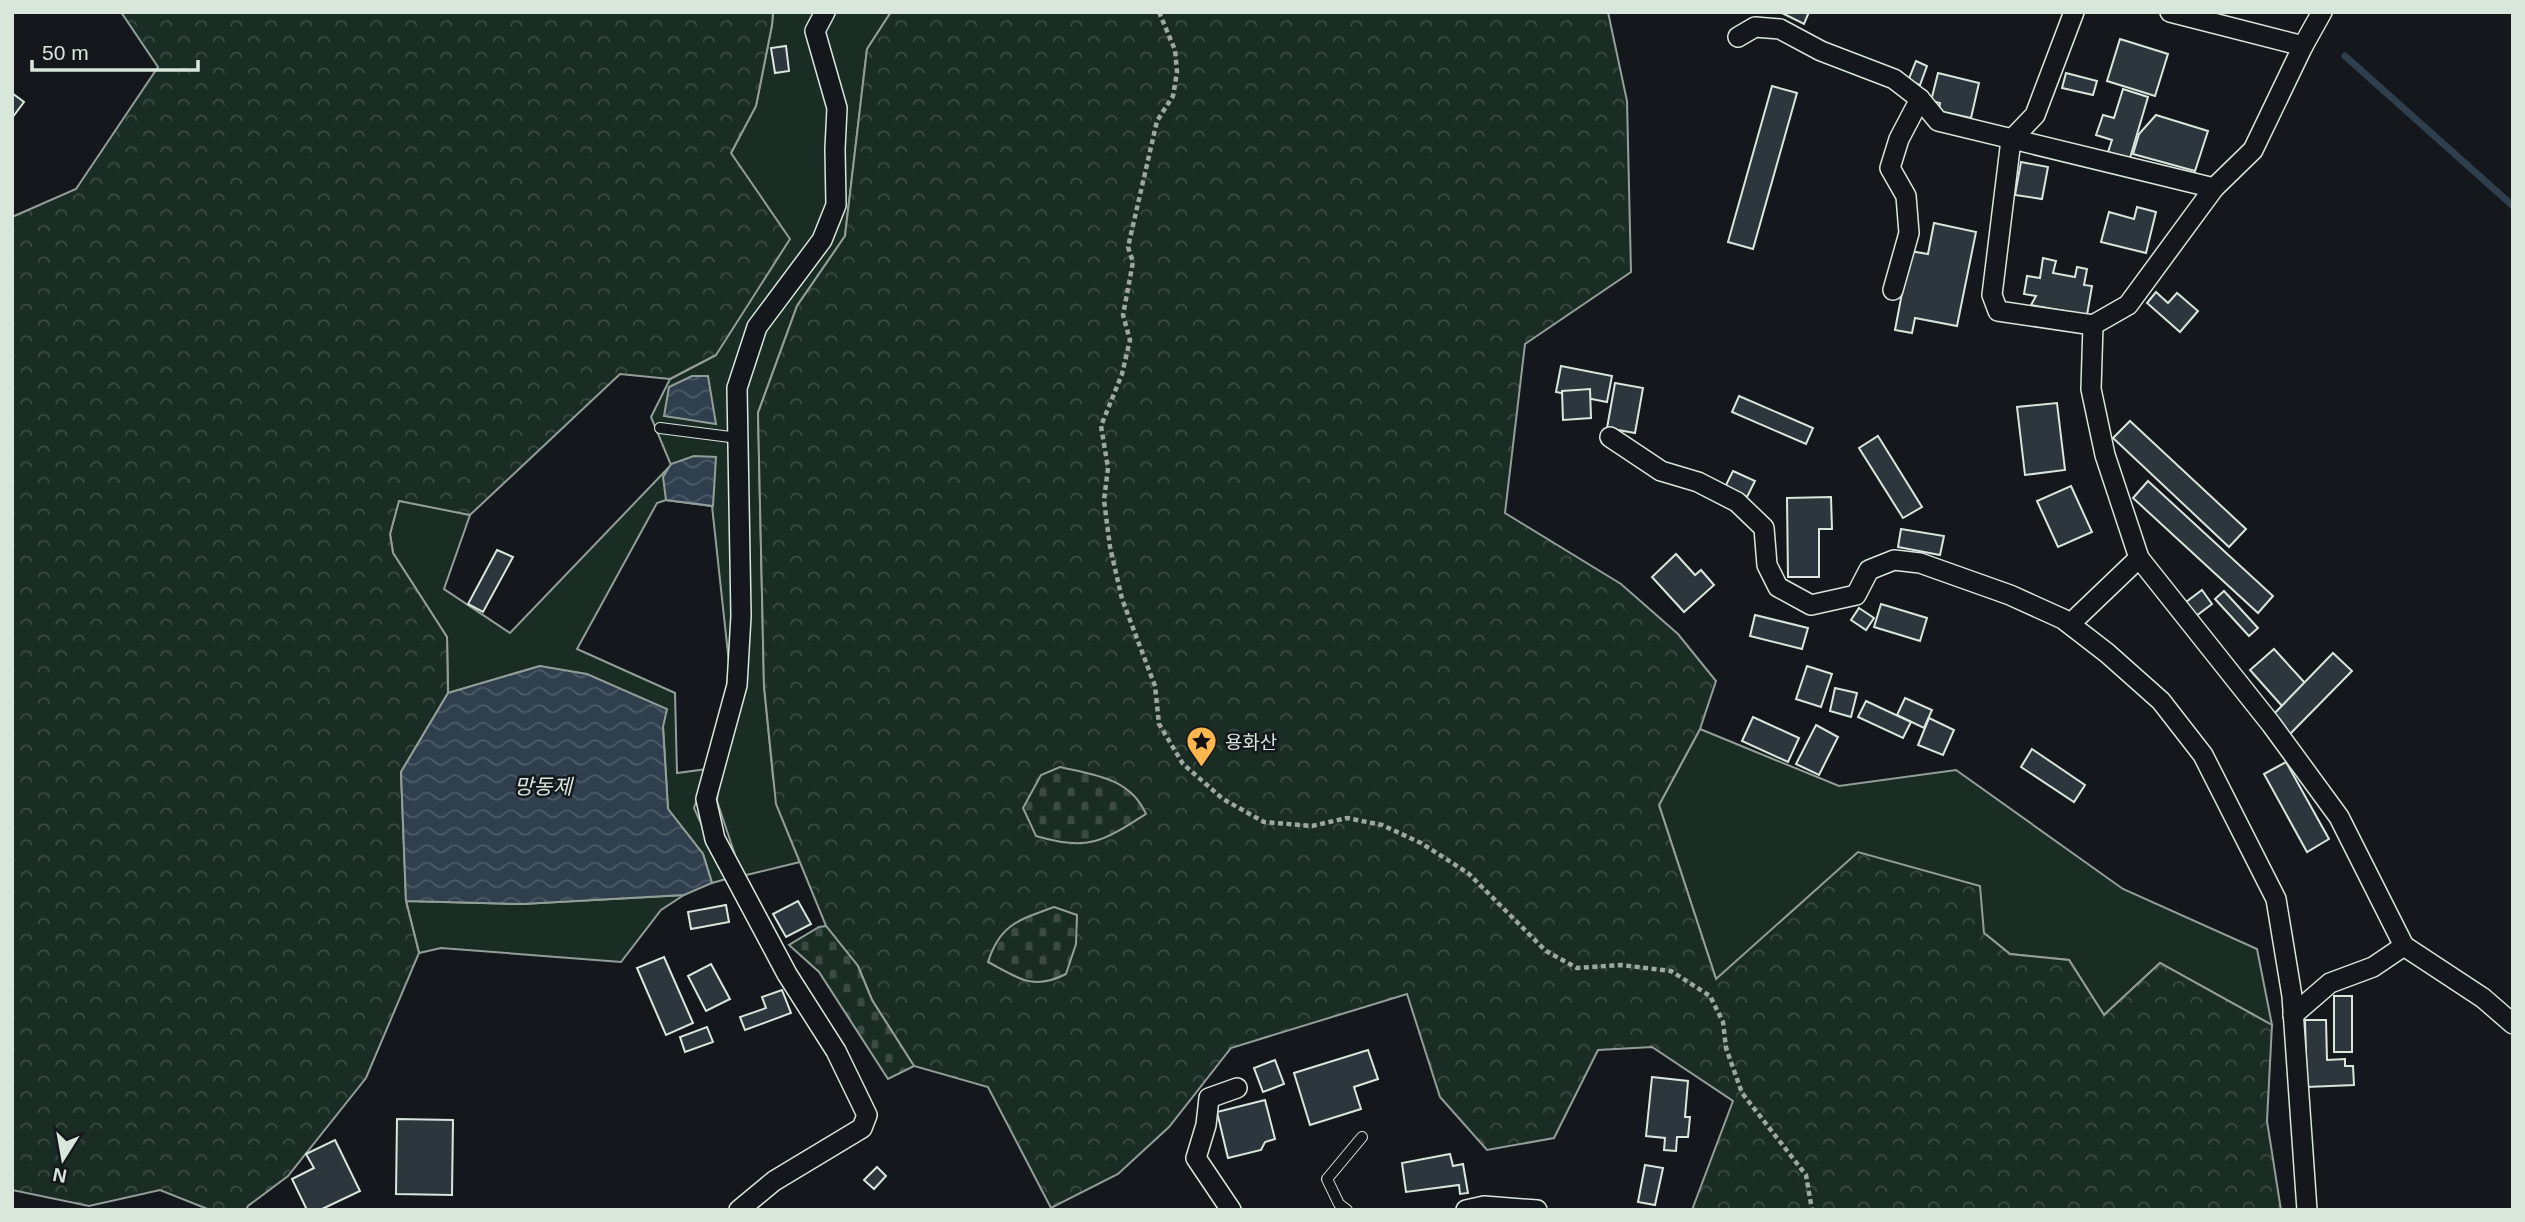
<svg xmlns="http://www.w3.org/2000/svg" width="2525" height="1222" font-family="Arial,'Noto Sans KR',sans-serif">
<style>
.grass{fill:#1a2d24;stroke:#939e99;stroke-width:2}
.forest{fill:url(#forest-crowns);stroke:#939e99;stroke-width:2}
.cemetery{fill:url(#cemetery-stones);stroke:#939e99;stroke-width:2}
.water{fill:url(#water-waves);stroke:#939e99;stroke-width:2}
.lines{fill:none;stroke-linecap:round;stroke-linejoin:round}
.stream{stroke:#2f3f4d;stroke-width:7}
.building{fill:#2c363c;stroke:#d8e6dc;stroke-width:2}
.lane-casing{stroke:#d8e6dc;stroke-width:12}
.street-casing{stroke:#d8e6dc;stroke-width:22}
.path{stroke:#9da8a2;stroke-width:4.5;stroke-dasharray:5 3.5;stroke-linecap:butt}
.lane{stroke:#14181c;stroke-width:10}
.street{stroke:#14181c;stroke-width:19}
.labels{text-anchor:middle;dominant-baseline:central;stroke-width:5;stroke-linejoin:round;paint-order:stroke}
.poi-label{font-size:19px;fill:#d8e6dc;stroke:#14181c;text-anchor:start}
.water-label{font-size:21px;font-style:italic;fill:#d8e6dc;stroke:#14181c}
</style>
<defs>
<pattern id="forest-crowns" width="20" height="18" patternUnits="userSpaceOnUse" patternTransform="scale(1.75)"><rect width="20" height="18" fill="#1a2d24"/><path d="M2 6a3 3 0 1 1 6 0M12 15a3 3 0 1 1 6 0" fill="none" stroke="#3b4b43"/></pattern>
<pattern id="cemetery-stones" width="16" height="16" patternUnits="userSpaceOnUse" patternTransform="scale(1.75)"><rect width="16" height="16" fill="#1a2d24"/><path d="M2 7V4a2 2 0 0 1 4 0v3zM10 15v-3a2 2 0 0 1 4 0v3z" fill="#3b4b43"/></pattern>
<pattern id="water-waves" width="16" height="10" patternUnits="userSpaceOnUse" patternTransform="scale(1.75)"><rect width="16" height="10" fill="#2f3f4d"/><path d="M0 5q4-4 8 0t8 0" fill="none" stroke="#4c5b66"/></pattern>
</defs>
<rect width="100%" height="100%" fill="#14181c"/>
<g class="grass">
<polygon points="773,12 891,12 867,49 845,236 797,306 758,413 764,686 773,777 780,813 800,862 742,876 717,801 729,663 712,506 666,500 657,503 577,649 675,693 677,773 707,769 694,808 726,879 712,883 703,854 668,809 663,727 540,666 448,693 447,637 393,553 390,534 399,500 470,515 444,589 510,633 671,465 651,417 670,379 716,355 731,153 756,106 772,25"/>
<polygon points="1700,729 1839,786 1956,770 2123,889 2257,949 2272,1025 2160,963 2104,1015 2069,960 2010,954 1984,933 1716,979 1659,805"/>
<polygon points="684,895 661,910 621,962 441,948 419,953 406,901 522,904"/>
</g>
<g class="forest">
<polygon points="121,12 773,12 772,25 756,106 731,153 790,239 716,355 670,379 620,374 470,515 399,501 390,534 393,553 447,637 448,693 401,772 406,901 419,953 366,1078 288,1176 248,1206 246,1210 210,1210 160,1190 89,1206 12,1190 12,217 76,189 158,67"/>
<polygon points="891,12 1608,12 1627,101 1631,272 1525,344 1505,513 1621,584 1678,634 1716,681 1700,729 1659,805 1716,979 1858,852 1980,886 1984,933 2010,954 2069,960 2104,1015 2160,963 2272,1025 2267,1121 2281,1210 1692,1210 1733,1101 1652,1047 1598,1050 1554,1138 1487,1150 1440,1097 1407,994 1231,1048 1169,1127 1118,1174 1051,1208 988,1087 914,1066 872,1000 858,966 826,926 776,804 764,686 758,413 797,306 845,236 867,49"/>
</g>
<g class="cemetery">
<path d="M1060 767C1095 775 1130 778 1146 814 1102 842 1089 851 1036 836L1023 808 1041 775Z"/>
<path d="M1054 907 1077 915 1076 944 1066 974C1033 991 1018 978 988 962 1000 924 1019 920 1054 907Z"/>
<polygon points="826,926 858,966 872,1000 914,1066 888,1079 819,972 789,945 819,927"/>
</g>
<g class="water">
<polygon points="692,376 708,376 716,424 664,416 669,387"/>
<polygon points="694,456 716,457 713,506 666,500 663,477 671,464"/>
<polygon points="540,666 587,674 667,709 663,727 668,809 703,854 712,883 684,895 522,904 406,901 401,772 448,693"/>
</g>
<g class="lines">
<polyline class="stream" points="2345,56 2513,206"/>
</g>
<g class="building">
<polygon points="1780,12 1809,12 1804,24"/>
<polygon points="2120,39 2168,54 2155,96 2107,81"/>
<polygon points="786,46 789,71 775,73 771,48"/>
<polygon points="1916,61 1927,66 1920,85 1908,81"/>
<polygon points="1938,73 1979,83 1971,118 1939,111 1940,103 1931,101"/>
<polygon points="2066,73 2097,81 2093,95 2062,88"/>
<polygon points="1772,86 1797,93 1753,249 1728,242"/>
<polygon points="2123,89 2148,97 2130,158 2108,152 2112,140 2096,135 2103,115 2114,118"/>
<polygon points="12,93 24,102 12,118"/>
<polygon points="2156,115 2208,131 2195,171 2133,154 2139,134"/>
<polygon points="2021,162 2048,167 2042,199 2015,195"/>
<polygon points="2137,207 2156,212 2146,253 2101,242 2109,212 2134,219"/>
<polygon points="1934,223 1976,232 1957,326 1915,318 1912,333 1895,330 1910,251 1928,254"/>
<polygon points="2043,258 2056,261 2053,273 2075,277 2077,267 2087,269 2084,285 2092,286 2087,315 2031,305 2036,296 2024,294 2027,276 2040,278"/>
<polygon points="2156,292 2168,303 2177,293 2198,311 2180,332 2147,303"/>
<polygon points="1561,366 1612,376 1607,402 1556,392"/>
<polygon points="1615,383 1643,388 1635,433 1607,428"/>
<polygon points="1590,389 1591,418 1563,420 1562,391"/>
<polygon points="1739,396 1813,428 1806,444 1732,412"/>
<polygon points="2057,403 2065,470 2025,475 2017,407"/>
<polygon points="2130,421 2246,529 2229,547 2113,438"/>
<polygon points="1878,436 1922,507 1903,518 1859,448"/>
<polygon points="1733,471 1755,481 1747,497 1725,487"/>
<polygon points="2148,481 2273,596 2258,613 2133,498"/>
<polygon points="2071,486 2092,532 2058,547 2037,501"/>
<polygon points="1831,497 1832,529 1819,529 1819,577 1788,577 1787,498"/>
<polygon points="1901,529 1944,536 1940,555 1898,547"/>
<polygon points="497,550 513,557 483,612 468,604"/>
<polygon points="1676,554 1695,575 1701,570 1714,585 1684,612 1652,577"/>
<polygon points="2202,590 2212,604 2196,616 2186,602"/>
<polygon points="2224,591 2258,628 2249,636 2215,599"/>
<polygon points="1881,604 1927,618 1920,641 1874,627"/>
<polygon points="1859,608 1874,618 1866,630 1851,620"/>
<polygon points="1755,615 1808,628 1802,649 1750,636"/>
<polygon points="2274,649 2305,683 2282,706 2250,670"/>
<polygon points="2333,653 2352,671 2289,735 2271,717"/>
<polygon points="1807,666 1832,674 1821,707 1796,699"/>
<polygon points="1835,688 1857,693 1851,717 1830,711"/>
<polygon points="1905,698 1932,710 1924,728 1897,715"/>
<polygon points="1866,701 1911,722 1903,738 1858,717"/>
<polygon points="1753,717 1799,738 1788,762 1742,741"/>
<polygon points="1929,718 1954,730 1943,755 1918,745"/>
<polygon points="1816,725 1838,737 1819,775 1796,764"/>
<polygon points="2032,749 2085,785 2074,802 2021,767"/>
<polygon points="2286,762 2329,839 2307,852 2264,774"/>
<polygon points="798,901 811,924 786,937 773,914"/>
<polygon points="726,905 729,922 691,929 688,912"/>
<polygon points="664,957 693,1023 666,1035 637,968"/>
<polygon points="711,964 730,999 706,1011 688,976"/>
<polygon points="782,990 791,1013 745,1030 740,1017 766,1008 762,997"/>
<rect x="2334" y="996" width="18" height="56"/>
<polygon points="2305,1020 2326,1020 2327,1060 2345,1059 2345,1066 2353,1066 2354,1085 2307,1087"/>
<polygon points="707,1027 713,1042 685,1052 680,1037"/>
<polygon points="1368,1050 1378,1079 1354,1087 1361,1109 1310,1125 1294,1073"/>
<polygon points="1275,1060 1284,1084 1263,1092 1254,1068"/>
<polygon points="1652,1077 1688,1081 1685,1117 1690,1117 1688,1137 1677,1137 1676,1151 1664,1150 1665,1138 1646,1136"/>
<polygon points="1265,1100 1275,1139 1265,1142 1261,1150 1228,1158 1217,1112"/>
<polygon points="397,1119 453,1120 452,1195 396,1194"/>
<polygon points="335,1140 360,1191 320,1210 307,1210 292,1179 314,1168 306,1154"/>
<polygon points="1450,1154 1453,1166 1463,1164 1468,1193 1460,1194 1459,1185 1406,1192 1402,1163"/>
<polygon points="1645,1165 1663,1168 1655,1205 1638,1202"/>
<polygon points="877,1167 886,1176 874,1189 864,1180"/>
</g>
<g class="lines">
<defs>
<g id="lane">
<polyline points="660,428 738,438"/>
<polyline points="1347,1210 1339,1204 1327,1179 1362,1137"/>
</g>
<g id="street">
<polyline points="2074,12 2035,115 2011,140 1992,295 1998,311 2093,325"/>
<polyline points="2170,12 2303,46 2253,150 2214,188 2128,305 2093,325 2091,389 2105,455 2139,558 2271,724 2339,817 2404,946 2483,998 2513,1024"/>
<polyline points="1738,37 1755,27 1780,29 1821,51 1894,79 1920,99 1938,121 2214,188"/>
<polyline points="2303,46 2322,12"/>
<polyline points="1893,290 1909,233 1906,196 1890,168 1899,139 1920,99"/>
<polyline points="1610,437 1661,471 1698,482 1737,502 1764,528 1767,565 1778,587 1811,605 1856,595 1869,570 1894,560 1920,563 2010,595 2063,619 2107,653 2161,701 2203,755 2276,899 2292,996 2307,1210"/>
<polyline points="2070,624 2139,558"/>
<polyline points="2293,1015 2330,983 2373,967 2404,946"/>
<polyline points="739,1210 774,1181 862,1128 867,1115 836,1051 787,974 715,839 706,799 737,685 741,616 737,388 757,327 822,240 836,205 835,149 837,108 815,31 825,12"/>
<polyline points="1231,1210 1196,1158 1206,1125 1209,1098 1237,1088"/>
<polyline points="1466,1210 1484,1206 1537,1210"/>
</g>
</defs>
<use href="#lane" class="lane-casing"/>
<use href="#street" class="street-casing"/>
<polyline class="path" points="1159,12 1175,50 1177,72 1173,96 1157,121 1128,247 1133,262 1123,315 1130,340 1122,374 1101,426 1108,468 1104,500 1110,547 1122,599 1155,686 1159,724 1183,764 1223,799 1264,822 1312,826 1347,818 1382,825 1421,843 1468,873 1546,951 1577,968 1621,965 1671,971 1710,996 1723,1022 1726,1048 1742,1093 1806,1175 1812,1210"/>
<use href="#lane" class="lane"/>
<use href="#street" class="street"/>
</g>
<defs>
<symbol id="sight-pin" viewBox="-11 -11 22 30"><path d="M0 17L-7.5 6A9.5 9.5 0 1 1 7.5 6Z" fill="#ffb74d" stroke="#14181c"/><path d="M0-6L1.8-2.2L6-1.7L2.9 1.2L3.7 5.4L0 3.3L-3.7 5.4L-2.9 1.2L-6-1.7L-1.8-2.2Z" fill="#111"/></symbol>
</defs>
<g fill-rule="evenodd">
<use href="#sight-pin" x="1184" y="724" width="35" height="47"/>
</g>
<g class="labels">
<g class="poi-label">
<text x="1225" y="742">용화산</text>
</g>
<g class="water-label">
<text x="543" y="786">망동제</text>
</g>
</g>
<rect width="2525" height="1222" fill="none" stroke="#d8e6dc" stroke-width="28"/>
<g transform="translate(63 1159) rotate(191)" stroke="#14181c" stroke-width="5" paint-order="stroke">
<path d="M0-5L12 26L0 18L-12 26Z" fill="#d8e6dc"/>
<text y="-10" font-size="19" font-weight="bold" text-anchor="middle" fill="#d8e6dc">N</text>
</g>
<path d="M32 60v10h166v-10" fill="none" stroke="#d8e6dc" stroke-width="3.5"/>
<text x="42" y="60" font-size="21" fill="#d8e6dc" stroke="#14181c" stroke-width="5" paint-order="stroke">50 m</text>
</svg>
